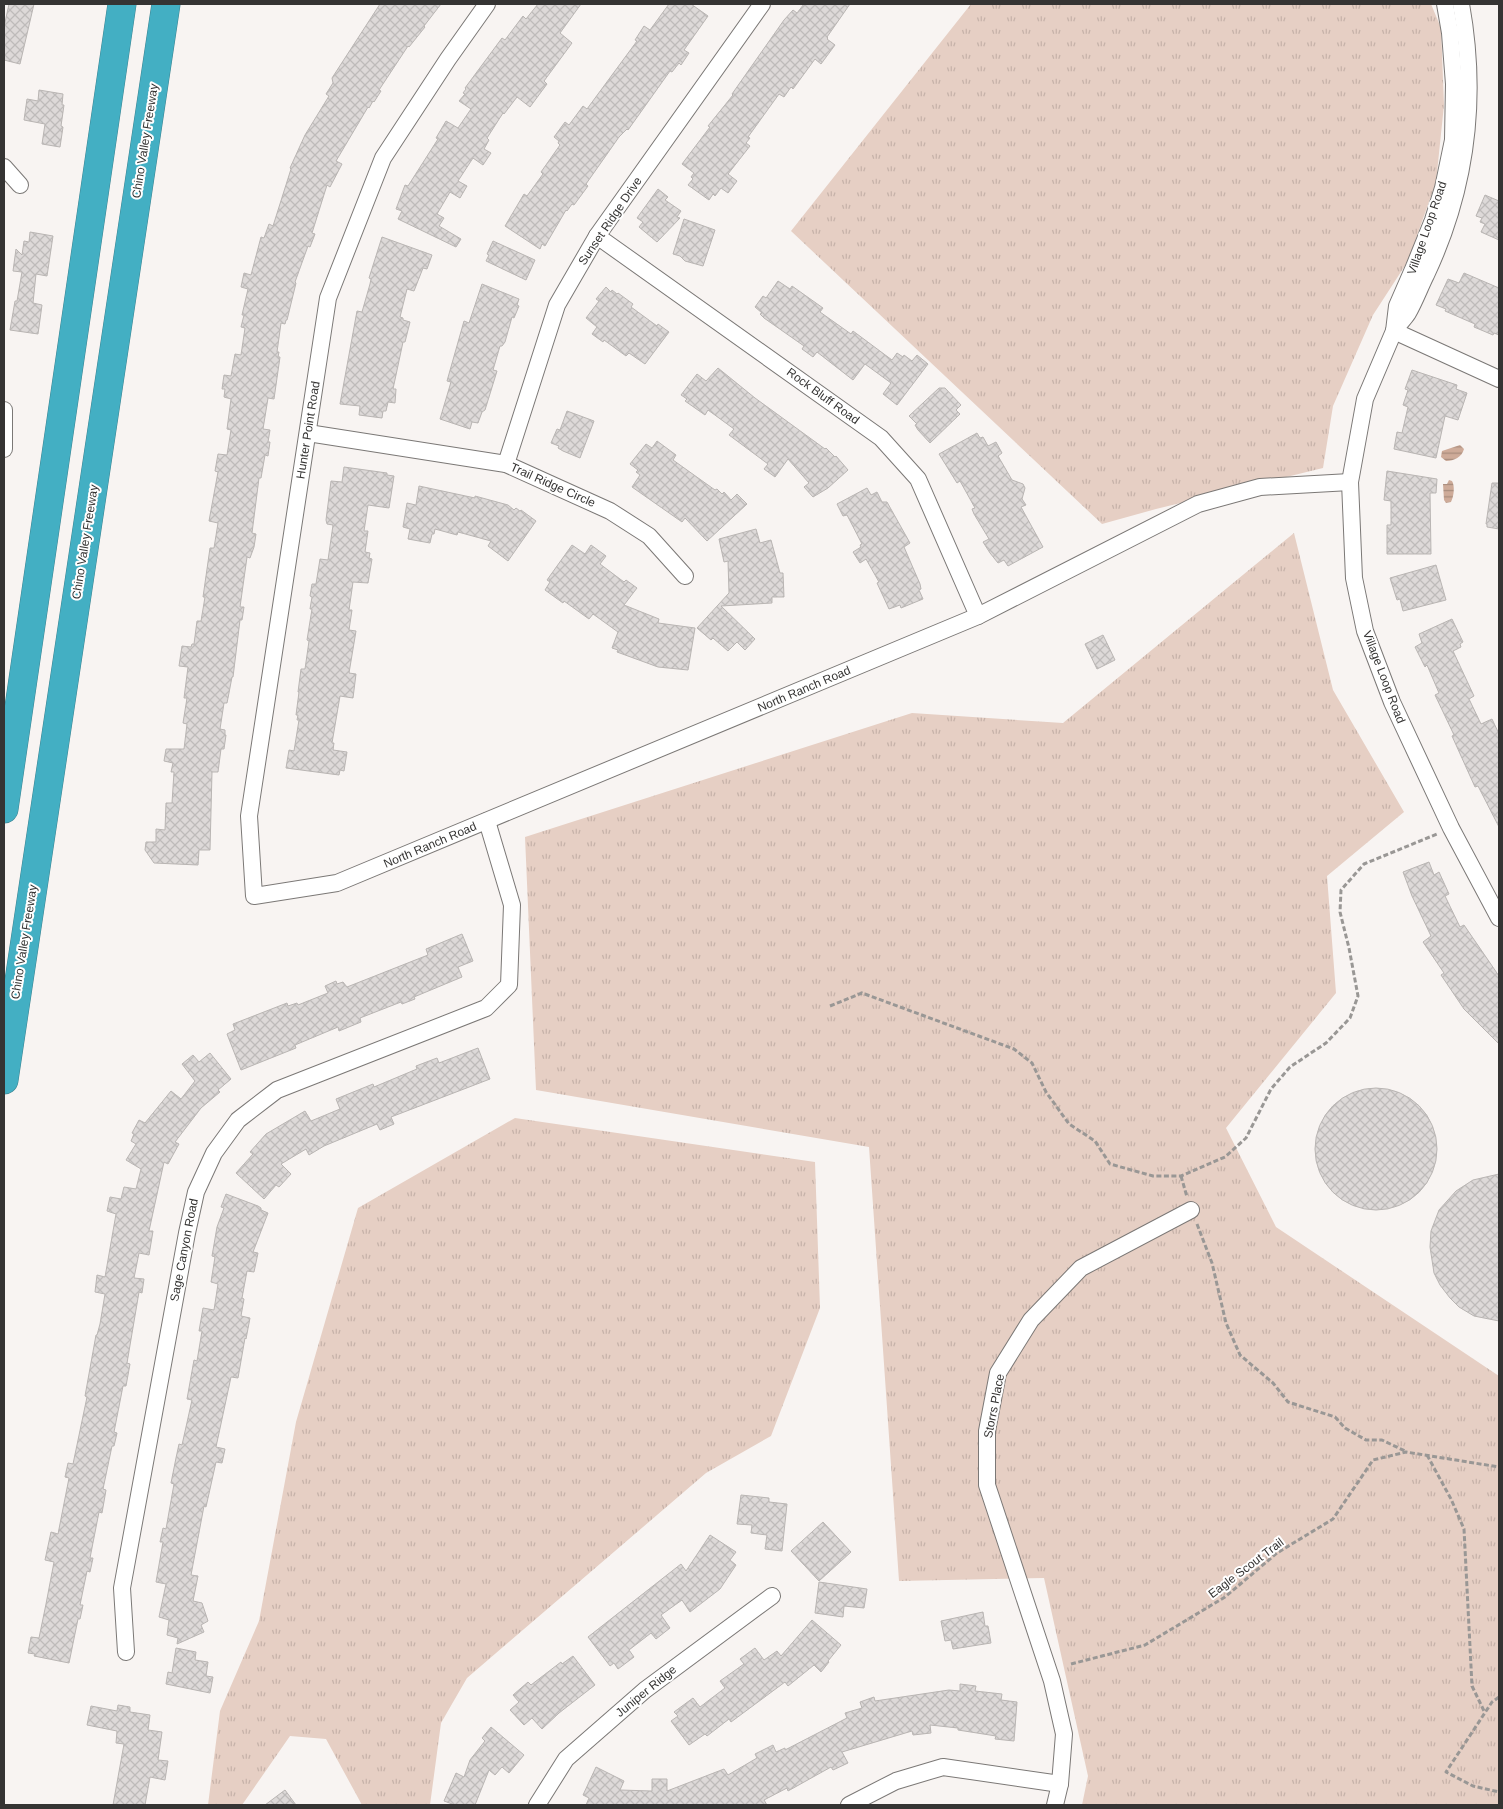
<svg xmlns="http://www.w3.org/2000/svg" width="1503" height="1809" font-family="Arial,sans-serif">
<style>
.grass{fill:url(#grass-tufts)}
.water{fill:url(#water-rules)}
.building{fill:url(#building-cross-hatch);stroke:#b9b5b3}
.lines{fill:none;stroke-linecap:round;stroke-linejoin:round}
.minor-casing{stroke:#7b7876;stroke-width:18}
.motorway-casing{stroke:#3e8491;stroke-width:29}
.path{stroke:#999795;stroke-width:3;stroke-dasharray:5 2.5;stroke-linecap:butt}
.minor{stroke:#fff;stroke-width:16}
.motorway{stroke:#43afc3;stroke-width:28}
.labels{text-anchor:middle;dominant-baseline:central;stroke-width:4;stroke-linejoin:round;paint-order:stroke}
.street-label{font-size:12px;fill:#353433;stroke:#fff}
</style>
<defs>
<pattern id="grass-tufts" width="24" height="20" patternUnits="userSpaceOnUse" patternTransform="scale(1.25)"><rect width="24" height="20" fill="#e6cfc4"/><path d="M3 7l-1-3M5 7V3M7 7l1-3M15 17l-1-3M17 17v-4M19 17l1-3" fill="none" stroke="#c6b2a9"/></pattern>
<pattern id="water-rules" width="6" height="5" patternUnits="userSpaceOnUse" patternTransform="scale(1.25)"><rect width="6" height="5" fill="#ceab99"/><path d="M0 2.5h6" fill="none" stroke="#a88c7d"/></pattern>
<pattern id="building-cross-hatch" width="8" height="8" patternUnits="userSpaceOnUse" patternTransform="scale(1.25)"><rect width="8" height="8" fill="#ddd9d8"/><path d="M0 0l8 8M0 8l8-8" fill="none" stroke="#bebbba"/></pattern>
</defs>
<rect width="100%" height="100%" fill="#f8f4f2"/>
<g class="grass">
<polygon points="971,4 1431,4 1441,28 1444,105 1436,182 1408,261 1373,315 1333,406 1323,468 1156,509 1102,524 791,231"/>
<polygon points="1294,533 1333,690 1404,812 1327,876 1336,993 1226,1128 1276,1227 1499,1376 1499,1805 1082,1805 1088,1776 1044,1578 899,1581 869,1147 536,1090 525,837 912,713 1063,723"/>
<polygon points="515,1118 815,1162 820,1308 771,1436 706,1473 467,1678 441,1723 430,1805 362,1805 326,1739 290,1736 242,1805 208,1805 220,1711 259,1621 296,1422 358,1208"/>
</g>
<g class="water">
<path d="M1460 445 1464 449C1462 457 1454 461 1446 461L1441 457 1442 451Z"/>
<path d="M1449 480 1452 481C1455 486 1454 496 1451 502L1446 503 1444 500 1443 484H1447Z"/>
</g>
<g class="building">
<polygon points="9,4 34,4 20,64 4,60 4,27"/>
<polygon points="380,4 441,4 424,26 425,27 409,47 408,46 379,90 381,91 374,102 373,101 369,108 368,107 336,161 342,164 330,187 327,185 312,233 315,234 310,247 308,246 295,282 296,283 287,320 286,320 285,324 281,323 277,352 279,352 278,357 280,357 274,399 268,398 263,429 270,430 268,442 270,442 268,456 265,455 261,478 259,478 252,533 256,534 254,547 250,558 247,557 240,607 244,607 242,620 240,620 233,677 232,677 228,698 227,703 224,703 220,729 225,730 225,735 226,735 224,749 221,749 218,772 212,772 210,850 199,850 198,865 154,863 145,850 146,842 156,842 156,829 165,830 166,803 172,803 174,772 171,772 173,763 164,761 166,749 184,749 187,724 183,723 187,698 184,698 188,667 179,666 182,646 191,647 192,644 194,644 197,621 201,621 205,597 203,597 210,548 214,548 218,523 209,521 218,472 215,471 218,454 227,455 231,430 227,429 231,399 224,397 225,389 222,389 224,375 231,376 235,354 241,355 245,328 241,327 244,315 242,315 248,289 241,287 244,273 251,275 261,237 264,238 269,224 273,226 291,169 290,168 305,135 329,96 326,94 333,83 332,78"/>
<polygon points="538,4 581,4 560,33 572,43 544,81 547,84 530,107 517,97 504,114 503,113 487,138 489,140 484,149 491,153 483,165 473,158 458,181 467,186 460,198 450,192 437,214 444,218 439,226 461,239 456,247 398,219 402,211 396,209 405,185 408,186 438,139 436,138 446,121 458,128 471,109 459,101 465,94 463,93 466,89 465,88 502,38 505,40 523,16 526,19"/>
<polygon points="669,4 691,4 708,16 684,50 689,53 681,65 679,63 672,72 670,71 628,130 627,129 619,137 586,184 588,186 574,205 572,204 567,211 566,210 545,246 542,244 540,249 505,226 524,194 527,196 543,174 541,172 560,145 558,143 559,141 554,137 565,122 569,125 583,106 587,109 637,41 635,40 644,26 650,30"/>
<polygon points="804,4 850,4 827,37 828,38 827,39 835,45 821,64 815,59 793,89 791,87 784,97 779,94 748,137 750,138 746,143 750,146 728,174 737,181 728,193 721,188 715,196 713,194 709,200 688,185 693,179 691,177 694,173 682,164 710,127 708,126 733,95 732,94 784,20 793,10 797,13"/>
<polygon points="39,90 63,94 62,105 64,105 61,126 63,127 60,147 42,144 45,124 24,120 27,99 38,101"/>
<polygon points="658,189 668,197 665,200 681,211 677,217 680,218 657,242 639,227 643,222 637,218"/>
<polygon points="1485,195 1499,201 1499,240 1481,232 1485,224 1480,222 1482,218 1476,216"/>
<polygon points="684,219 715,230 703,266 685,261 680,256 673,254"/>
<polygon points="30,232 53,236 47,276 36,274 33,303 42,305 38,334 10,330 15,301 17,301 22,272 13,271 16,249 22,255 24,241 29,242"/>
<polygon points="382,237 432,255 427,269 423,268 414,291 407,289 400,317 403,318 403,320 410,322 405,342 403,342 393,389 396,389 395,403 388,402 386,411 383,411 382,418 359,415 360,406 340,404 357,311 362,312 370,284 371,279 369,278"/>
<polygon points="493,241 535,260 526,280 486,261 489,255 487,254"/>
<polygon points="1464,273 1499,288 1499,335 1494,333 1493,335 1474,327 1475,324 1445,311 1446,309 1436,305 1448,279 1459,283"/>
<polygon points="778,281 790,289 792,286 823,308 820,312 851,334 853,331 892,360 897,353 903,357 904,355 912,361 917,355 928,364 897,405 883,394 891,383 865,364 853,380 817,352 813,357 802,349 804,346 764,318 760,314 762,313 755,307 763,296 766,298"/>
<polygon points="482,284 519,299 517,305 519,306 514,318 512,317 505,342 502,346 500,346 493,370 497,371 485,410 482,412 478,423 472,422 470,429 440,419 451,382 447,381 464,321 469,323"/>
<polygon points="606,287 611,292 612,290 617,294 618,293 633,304 631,307 657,326 658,324 669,332 645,364 629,353 626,356 604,340 603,342 592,334 597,327 586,318 599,301 596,299"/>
<polygon points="718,368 755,398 825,449 826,448 835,457 836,456 848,470 828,488 813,497 804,487 809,483 788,459 775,477 764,469 768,464 729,435 734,429 708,410 705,415 685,401 687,399 681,395 697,374 706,381"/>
<polygon points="1412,370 1457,385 1456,389 1467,393 1458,420 1445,416 1436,458 1394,449 1397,432 1402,433 1408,407 1403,405 1408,390 1405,389"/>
<polygon points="939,388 945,388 961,405 956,410 960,414 930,443 918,430 915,425 917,424 909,416"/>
<polygon points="567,411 594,421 580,458 563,451 558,448 559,446 551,443 557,429 560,430"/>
<polygon points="977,433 980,438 983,437 988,446 996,442 1002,453 998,456 1012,480 1023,484 1025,488 1022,499 1026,505 1021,507 1043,547 1008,566 1004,560 998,563 990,553 983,542 989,539 974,514 972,509 975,508 960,481 957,483 939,454"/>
<polygon points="657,441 676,455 673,460 715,490 717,489 722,494 724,492 731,500 737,494 747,504 707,541 685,518 682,522 632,487 640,475 636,472 638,470 630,464 646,444 652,448"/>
<polygon points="344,467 387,473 387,475 394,476 389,508 368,505 364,531 368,531 365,552 370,553 369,558 372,559 368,583 353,582 349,610 352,610 349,630 356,631 349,673 356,674 353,698 340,696 332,743 334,743 333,750 347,752 344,771 340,770 339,775 286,768 289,750 294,751 299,720 297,720 298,715 296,715 299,692 298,692 301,669 305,669 309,641 307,640 312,609 310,609 312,597 310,596 312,584 316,584 320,559 328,560 333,525 327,524 326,520 331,481 342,482"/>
<polygon points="1387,471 1437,479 1436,493 1430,493 1431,554 1387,554 1387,525 1391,525 1391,501 1384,500"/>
<polygon points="1492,483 1499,483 1499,529 1487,527 1487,524 1486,524"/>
<polygon points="419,486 475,498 475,496 508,505 514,510 516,508 520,511 521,510 536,521 508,561 488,546 491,541 458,532 457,535 435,529 434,534 432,534 430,543 408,539 410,529 403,527 407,503 416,505"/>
<polygon points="867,488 871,495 877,492 882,502 887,502 910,543 904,547 920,584 921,589 919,590 923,599 901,608 900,605 889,609 877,583 879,582 866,559 860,563 853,552 861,547 860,545 862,544 847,515 843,516 837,504"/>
<polygon points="756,529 760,543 771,540 780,573 783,573 784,597 772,597 772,603 721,606 755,639 745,650 737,642 728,651 713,638 711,640 697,628 729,593 728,561 724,562 719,539"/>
<polygon points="572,545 585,554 591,545 606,556 600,564 624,582 626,580 637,588 624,605 659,619 658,623 695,628 688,670 658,667 617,652 618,650 612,648 618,632 593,614 589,619 564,601 563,603 545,590 550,582 547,580"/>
<polygon points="1436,565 1446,600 1403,611 1400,599 1397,600 1390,578"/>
<polygon points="1452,619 1463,642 1460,644 1461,647 1453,651 1474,696 1469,699 1481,724 1492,719 1499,734 1499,827 1478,786 1475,787 1452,736 1454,735 1435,695 1439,693 1427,665 1425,667 1415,647 1422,643 1419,634"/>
<polygon points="1103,635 1115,660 1097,669 1085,644"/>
<polygon points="1429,862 1434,875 1439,872 1449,894 1445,896 1460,927 1464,925 1499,976 1499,1044 1464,1009 1441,975 1444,973 1423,942 1431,936 1412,896 1403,872"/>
<polygon points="462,934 473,961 458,967 462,977 414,997 415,999 402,1004 401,1002 360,1018 361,1022 339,1031 338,1027 295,1045 296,1048 241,1070 227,1034 235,1030 233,1024 287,1003 288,1006 297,1003 298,1005 328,993 325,986 336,981 337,984 343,982 347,987 428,955 426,949"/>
<polygon points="478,1048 490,1079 391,1117 394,1124 380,1130 377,1124 324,1146 309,1155 306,1149 281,1164 291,1174 279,1187 276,1185 264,1199 236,1173 253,1154 250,1152 266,1134 305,1111 311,1121 340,1109 336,1099 373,1084 374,1087 417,1069 416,1066 437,1058 439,1063"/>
<polygon points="210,1053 231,1079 218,1090 220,1092 201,1108 175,1142 179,1144 168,1164 164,1162 149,1231 153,1231 149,1255 139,1253 134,1278 144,1279 142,1293 139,1292 127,1363 130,1364 126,1386 123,1386 114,1432 117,1433 114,1446 112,1446 103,1489 106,1490 102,1513 99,1512 90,1558 93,1558 90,1572 87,1571 80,1605 83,1605 80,1619 78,1619 69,1663 34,1656 35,1654 28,1653 31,1637 39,1638 46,1604 54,1562 45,1560 51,1532 58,1534 69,1478 65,1477 68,1463 73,1464 87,1397 85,1396 96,1335 97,1335 100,1324 105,1294 95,1292 97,1275 105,1277 116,1214 107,1211 110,1197 121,1199 124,1187 136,1189 141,1169 126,1160 136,1144 131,1141 134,1134 132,1133 139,1120 145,1123 171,1091 181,1099 195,1081 182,1064 193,1055 199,1062"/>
<circle cx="1376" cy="1149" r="61"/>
<polygon points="1499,1174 1499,1321 1474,1316 1459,1307 1450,1298 1440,1285 1434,1273 1430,1247 1431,1231 1439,1210 1456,1191 1473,1180"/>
<polygon points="226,1194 258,1206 261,1208 261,1210 268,1213 253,1252 258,1253 254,1272 247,1271 242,1298 244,1299 241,1316 250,1318 246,1339 245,1338 238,1378 231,1377 216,1447 225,1449 222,1463 216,1462 206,1507 204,1506 191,1575 198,1576 193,1601 202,1603 208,1621 201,1625 204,1632 177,1644 178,1638 167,1635 169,1620 159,1617 166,1584 156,1582 163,1542 160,1542 163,1528 166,1529 174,1484 171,1483 176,1458 179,1444 182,1445 192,1400 187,1399 194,1360 197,1361 202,1331 199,1331 203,1308 214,1310 218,1284 211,1282 215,1257 212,1256 217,1227 224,1208 221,1207"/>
<polygon points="741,1495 769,1498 769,1502 787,1504 782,1551 765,1549 767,1535 751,1533 752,1525 737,1524"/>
<polygon points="823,1522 851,1552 819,1581 791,1551"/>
<polygon points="710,1535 736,1552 730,1560 736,1565 720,1589 690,1612 682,1600 661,1615 670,1628 656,1639 651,1633 629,1650 634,1657 618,1669 614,1663 610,1666 588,1637 681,1564 686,1571"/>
<polygon points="819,1582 867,1589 864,1608 844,1606 843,1617 815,1613"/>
<polygon points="983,1612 985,1626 988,1626 991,1643 953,1649 951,1640 945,1641 941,1621"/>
<polygon points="812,1620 841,1645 828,1661 829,1662 821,1672 814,1665 788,1686 785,1682 731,1722 729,1719 707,1736 705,1734 689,1745 671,1721 678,1716 674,1712 693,1698 700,1707 725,1688 720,1681 744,1664 740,1659 755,1648 764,1660 777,1651 781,1656"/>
<polygon points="176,1648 196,1652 195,1660 208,1662 206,1676 213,1677 210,1693 166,1684 168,1672 172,1673"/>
<polygon points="573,1656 595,1685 559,1713 542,1729 532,1718 524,1725 510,1710 519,1702 513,1695 528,1682 531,1685 561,1662 562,1664"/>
<polygon points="960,1684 976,1686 975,1691 1002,1694 1001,1700 1017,1702 1014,1741 995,1739 996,1736 958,1730 958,1728 930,1725 931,1733 913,1735 912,1731 842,1752 848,1763 833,1770 831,1767 788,1791 787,1788 764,1800 767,1805 586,1805 589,1798 583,1795 596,1767 624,1781 620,1790 652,1791 652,1779 667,1779 667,1791 724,1769 728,1775 757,1758 755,1754 773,1745 776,1752 785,1748 785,1750 847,1718 845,1713 862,1708 860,1702 874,1697 875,1701 949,1690 960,1691"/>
<polygon points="118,1705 130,1707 130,1712 150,1715 148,1730 162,1732 158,1760 168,1761 165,1780 150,1777 145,1805 113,1805 124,1744 116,1743 117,1731 87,1725 91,1706 117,1711"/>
<polygon points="491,1727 524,1755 509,1773 502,1767 495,1775 489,1770 475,1805 455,1805 444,1801 456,1773 464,1777 470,1760 485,1741 482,1738"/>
<polygon points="285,1790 296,1805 265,1805"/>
</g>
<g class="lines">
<defs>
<g id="minor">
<polyline points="487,4 448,59 383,158 328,298 249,816 254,896 337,883 978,616 1198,504 1260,487 1350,482"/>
<polyline points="1445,4 1450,33 1454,84 1453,140 1443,188 1433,220 1414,267 1397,306 1394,331 1365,399 1350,482 1354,578 1365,631 1392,702 1451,828 1499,918"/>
<polyline points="4,167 20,185"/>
<polyline points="597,236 881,438 918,479 978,616"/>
<path d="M1394 331C1398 325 1404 319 1408 313 1415 301 1420 287 1426 275 1467 188 1478 98 1461 4"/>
<polyline points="1394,331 1499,379"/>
<polyline points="4,410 4,449"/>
<polyline points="308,433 506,464 610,511 649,536 685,576"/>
<polyline points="506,464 557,305 597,236 762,4"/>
<polyline points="126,1652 122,1588 187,1233 196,1192 214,1153 238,1120 277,1090 486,1008 509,985 512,905 487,821"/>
<polyline points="537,1805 566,1759 645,1690 772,1596"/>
<polyline points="849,1805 896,1781 943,1767 1060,1784"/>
<polyline points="1055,1805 1060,1784 1064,1734 1052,1681 987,1485 987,1431 998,1373 1031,1320 1081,1268 1191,1210"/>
</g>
<g id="motorway">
<polyline points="4,809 122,4"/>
<polyline points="4,1080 166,4"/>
</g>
</defs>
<use href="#minor" class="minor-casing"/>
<use href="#motorway" class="motorway-casing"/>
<g class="path">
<polyline points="830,1006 862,993 1014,1049 1032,1063 1046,1092 1069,1124 1095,1141 1110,1164 1153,1176 1181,1176 1225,1157 1246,1138 1271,1089 1290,1067 1326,1043 1350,1018 1358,996 1349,948 1340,912 1341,890 1364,864 1437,834"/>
<polyline points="1181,1176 1187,1197"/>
<polyline points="1197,1224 1212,1263 1226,1323 1240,1355 1273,1383 1288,1402 1335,1417 1345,1428 1366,1440 1382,1440 1405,1451"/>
<polyline points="1427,1455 1451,1499 1464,1529 1472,1686 1485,1713"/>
<polyline points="1071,1664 1145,1645 1225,1597 1277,1553 1333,1519 1373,1460 1406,1452 1499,1467"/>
<polyline points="1499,1697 1492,1702 1446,1772 1473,1786 1499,1792"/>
</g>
<use href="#minor" class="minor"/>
<use href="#motorway" class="motorway"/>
</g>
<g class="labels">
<g class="street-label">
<text transform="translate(145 141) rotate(-81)">Chino Valley Freeway</text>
<text transform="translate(610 221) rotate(-56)">Sunset Ridge Drive</text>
<text transform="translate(1427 228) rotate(-71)">Village Loop Road</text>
<text transform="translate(823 396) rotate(36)">Rock Bluff Road</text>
<text transform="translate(308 430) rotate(-81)">Hunter Point Road</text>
<text transform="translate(553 485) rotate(24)">Trail Ridge Circle</text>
<text transform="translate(85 542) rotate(-81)">Chino Valley Freeway</text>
<text transform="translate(1384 677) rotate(69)">Village Loop Road</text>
<text transform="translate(804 689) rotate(-23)">North Ranch Road</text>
<text transform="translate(430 845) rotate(-23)">North Ranch Road</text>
<text transform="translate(24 942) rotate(-81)">Chino Valley Freeway</text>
<text transform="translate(184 1250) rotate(-79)">Sage Canyon Road</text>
<text transform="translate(994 1406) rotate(-79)">Storrs Place</text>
<text transform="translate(1246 1568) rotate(-37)">Eagle Scout Trail</text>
<text transform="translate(646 1691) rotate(-39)">Juniper Ridge</text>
</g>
</g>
<rect width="1503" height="1809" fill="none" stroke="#353433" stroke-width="10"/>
</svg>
